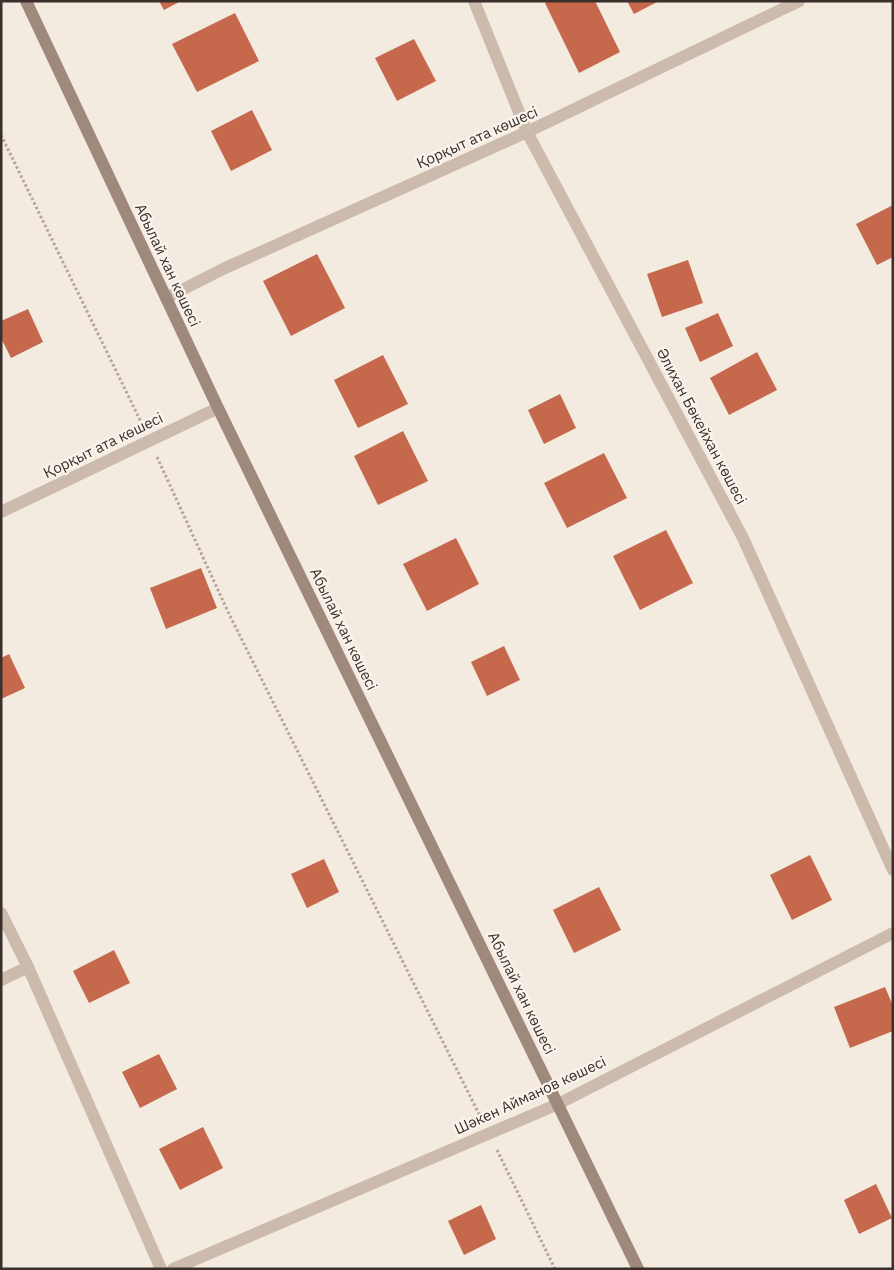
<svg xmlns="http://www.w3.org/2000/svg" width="894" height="1270" font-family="'IBM Plex Sans',sans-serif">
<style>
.building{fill:#c5684c}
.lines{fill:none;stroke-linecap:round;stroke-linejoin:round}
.path{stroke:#b8a496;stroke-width:3;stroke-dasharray:2.5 2.5;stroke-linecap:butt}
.street{stroke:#ccbaac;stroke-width:12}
.secondary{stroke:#9f897d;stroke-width:12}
.labels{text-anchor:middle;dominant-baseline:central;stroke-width:4.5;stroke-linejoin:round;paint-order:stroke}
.street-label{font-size:15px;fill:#3a2f2b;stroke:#faf4ed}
</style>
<rect width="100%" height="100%" fill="#f3eae0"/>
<g class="building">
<polygon points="159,1 181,1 164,10"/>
<polygon points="549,1 595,1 620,52 579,73 545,3"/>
<polygon points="627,1 659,1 634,14"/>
<polygon points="235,13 259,61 197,92 172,44"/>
<polygon points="414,39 436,81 397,101 375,58"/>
<polygon points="252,110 272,150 231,171 211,131"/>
<polygon points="893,205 893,257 877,265 856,224"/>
<polygon points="317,254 345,308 291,336 263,281"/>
<polygon points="688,260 703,303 662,317 647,274"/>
<polygon points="28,309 43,342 11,358 1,338 1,321"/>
<polygon points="718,313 733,346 700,362 685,328"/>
<polygon points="757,352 777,390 729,415 710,378"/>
<polygon points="383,355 408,404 358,428 334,380"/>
<polygon points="560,394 576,428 544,444 528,410"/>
<polygon points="403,431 428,481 378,505 354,456"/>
<polygon points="604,453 627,498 567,528 544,483"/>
<polygon points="666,530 693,583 640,610 613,556"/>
<polygon points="456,538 479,584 427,611 403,564"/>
<polygon points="201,568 217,608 166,629 150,588"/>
<polygon points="504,646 520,680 487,696 471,662"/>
<polygon points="9,654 25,688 1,699 1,658"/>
<polygon points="810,855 832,900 792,920 770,875"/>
<polygon points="324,859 339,892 307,908 291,874"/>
<polygon points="599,887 621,930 574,953 553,910"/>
<polygon points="114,950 130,983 89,1003 73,971"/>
<polygon points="885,987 893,1006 893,1031 850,1048 834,1007"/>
<polygon points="159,1054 177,1089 140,1108 122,1072"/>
<polygon points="203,1127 223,1168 180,1190 159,1149"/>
<polygon points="876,1184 892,1218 859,1234 844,1200"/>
<polygon points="481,1205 496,1239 464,1255 448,1221"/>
</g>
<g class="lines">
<g class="path">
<polyline points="1,135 142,424"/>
<polyline points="157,457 229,614 481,1118"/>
<polyline points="497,1150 555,1269"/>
</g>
<g class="street">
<polyline points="474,1 527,132 743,538 893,870"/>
<polyline points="166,298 223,269 527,132 799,1"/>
<polyline points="1,512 218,408"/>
<polyline points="1,913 28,967 161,1269"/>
<polyline points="1,980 28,967"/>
<polyline points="173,1269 558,1104 893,933"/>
</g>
<polyline class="secondary" points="26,1 218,408 638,1269"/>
</g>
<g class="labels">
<g class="street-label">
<text transform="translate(477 137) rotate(-24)">Қорқыт ата көшесі</text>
<text transform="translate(168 265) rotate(65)">Абылай хан көшесі</text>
<text transform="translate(702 426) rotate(62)">Әлихан Бөкейхан көшесі</text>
<text transform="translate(103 445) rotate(-26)">Қорқыт ата көшесі</text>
<text transform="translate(344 629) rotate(64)">Абылай хан көшесі</text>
<text transform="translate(522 993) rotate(64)">Абылай хан көшесі</text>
<text transform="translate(530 1095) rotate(-25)">Шәкен Айманов көшесі</text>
</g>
</g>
<rect width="894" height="1270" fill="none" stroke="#3a2f2b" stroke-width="5"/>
</svg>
